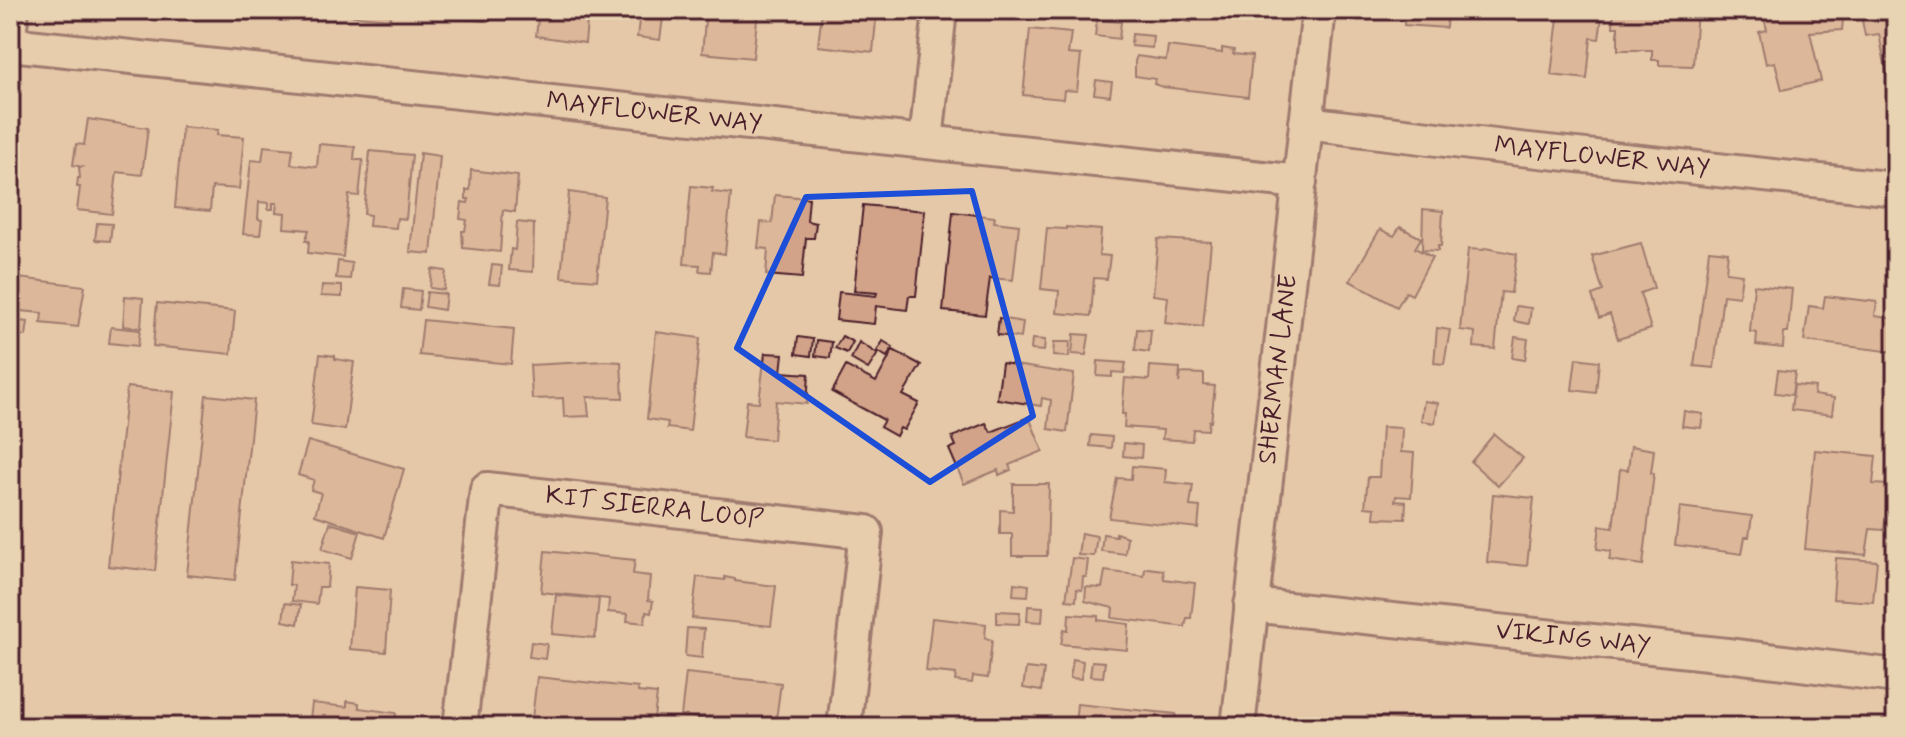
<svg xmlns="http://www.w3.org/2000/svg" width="1906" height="737" font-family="Mynerve,sans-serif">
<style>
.building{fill:#d2a388;stroke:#4a1f2b;stroke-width:2}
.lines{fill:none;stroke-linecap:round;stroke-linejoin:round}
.minor-casing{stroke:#4a1f2b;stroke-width:38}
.minor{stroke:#e8d3b2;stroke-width:32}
.marked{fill:none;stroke:#1d4ed8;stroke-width:6;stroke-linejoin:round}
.labels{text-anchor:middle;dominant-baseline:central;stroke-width:6;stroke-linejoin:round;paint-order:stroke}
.street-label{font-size:26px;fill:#4a1f2b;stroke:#e8d3b2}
</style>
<rect width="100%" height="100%" fill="#e5c8a8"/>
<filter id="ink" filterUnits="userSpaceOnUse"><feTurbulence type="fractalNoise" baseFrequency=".0125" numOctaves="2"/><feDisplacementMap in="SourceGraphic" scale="16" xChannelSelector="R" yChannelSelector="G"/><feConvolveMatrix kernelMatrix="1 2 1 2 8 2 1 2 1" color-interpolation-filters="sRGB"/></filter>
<g filter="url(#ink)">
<g class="building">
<polygon points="343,10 407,10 407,13 391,11 390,19 355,16 343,13"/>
<polygon points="438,10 504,10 504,13 486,11 485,21 450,18 450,13"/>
<polygon points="539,10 588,10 585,43 536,36"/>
<polygon points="616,10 664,10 660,40 637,37 640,13"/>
<polygon points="706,10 758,10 753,58 702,53"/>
<polygon points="822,10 877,10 873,52 818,46"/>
<polygon points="1163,10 1192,10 1191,22 1162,18"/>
<polygon points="1405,10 1447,10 1446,28 1404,25"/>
<polygon points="1559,10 1603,10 1599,39 1591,38 1587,79 1551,75"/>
<polygon points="1614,10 1697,10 1693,66 1659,65 1659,60 1652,60 1652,50 1618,50 1618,27 1613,27"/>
<polygon points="1777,10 1844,10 1842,30 1810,32 1821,81 1782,90 1775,62 1766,64 1759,32 1767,30 1763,13"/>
<polygon points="1860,10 1887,10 1888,16 1896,14 1896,105 1893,105 1879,34 1865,36"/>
<polygon points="1097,20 1121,22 1119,39 1095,36"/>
<polygon points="1030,29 1071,33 1068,54 1081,55 1077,91 1064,90 1063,99 1023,95"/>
<polygon points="1132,34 1153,36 1152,48 1131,46"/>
<polygon points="1168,46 1222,53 1222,48 1234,50 1233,54 1252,56 1248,97 1163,87 1154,84 1155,79 1135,76 1135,61 1137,56 1166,60"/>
<polygon points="1096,80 1112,82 1110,96 1094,94"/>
<polygon points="88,119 148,128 142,175 117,172 112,214 77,210 80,187 77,187 78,178 80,178 79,168 82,167 73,165 76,144 84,145"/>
<polygon points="182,127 218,130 217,135 244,137 239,189 212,187 210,211 175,208"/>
<polygon points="319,144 355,147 354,160 363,160 359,196 349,195 343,257 308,253 309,241 305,241 309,230 284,228 285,213 276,212 277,203 273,203 273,209 268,209 269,203 259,202 258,219 262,220 260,235 243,234 251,160 262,161 264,146 293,149 291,164 317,167"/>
<polygon points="370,151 412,155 406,219 397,218 396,228 369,226 370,215 364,214"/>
<polygon points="420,153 440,156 431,254 410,252"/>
<polygon points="471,170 518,176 515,212 503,210 500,252 463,248 462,231 465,231 467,220 460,219 462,202 468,203 469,199 466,199 466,190 470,190"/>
<polygon points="691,186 713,188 712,192 731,194 725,254 713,252 711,272 699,271 700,265 684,264"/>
<polygon points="569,192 605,197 597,280 561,277"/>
<polygon points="775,195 809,198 807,221 816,223 814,238 806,238 802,278 766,275 768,249 758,248 761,222 772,223"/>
<polygon points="863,205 925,211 916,296 909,296 907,310 876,306 874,324 836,320 839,292 876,296 877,293 854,291"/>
<polygon points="1423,209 1443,211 1441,246 1438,246 1438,251 1422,250"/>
<polygon points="953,212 995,217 994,222 1019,225 1013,280 990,278 985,315 943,311"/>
<polygon points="517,222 534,224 533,272 509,270 511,249 515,250"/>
<polygon points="97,223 112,224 110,241 95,240"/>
<polygon points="1066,227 1101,230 1099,255 1110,256 1107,279 1094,278 1091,316 1057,313 1059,291 1041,289 1047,228 1066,229"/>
<polygon points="1400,227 1421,238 1415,248 1432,257 1412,295 1406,292 1397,307 1350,281 1380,229 1394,236"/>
<polygon points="1158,239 1211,242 1203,327 1165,323 1168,297 1153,295"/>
<polygon points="1641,243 1654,288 1640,293 1651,329 1618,339 1610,314 1599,318 1592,295 1603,291 1592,256"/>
<polygon points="1485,248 1517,254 1511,293 1501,292 1495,349 1474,347 1475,332 1460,330 1468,249 1484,250"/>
<polygon points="1709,250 1728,252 1726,272 1742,274 1739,297 1723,295 1714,368 1694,366"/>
<polygon points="338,261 352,263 350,279 336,278"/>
<polygon points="492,265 502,266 500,285 489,284"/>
<polygon points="432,269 446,271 444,290 430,288"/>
<polygon points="10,277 85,286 78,327 41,323 42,313 10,310"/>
<polygon points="322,285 342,286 342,297 321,296"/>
<polygon points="1754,285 1792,289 1788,332 1784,332 1783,348 1756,345 1757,333 1750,332"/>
<polygon points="403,289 421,291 419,310 401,308"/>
<polygon points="427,292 446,294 444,310 425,307"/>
<polygon points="125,296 143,298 141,328 123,326"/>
<polygon points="1825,296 1877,302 1875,316 1896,319 1894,352 1804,341 1809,306 1823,308"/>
<polygon points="157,303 235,311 231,354 153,346"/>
<polygon points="1516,306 1531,308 1529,324 1514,321"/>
<polygon points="999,318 1023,322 1021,338 997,335"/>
<polygon points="10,320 28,322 26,336 10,334"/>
<polygon points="423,320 514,329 511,364 419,355"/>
<polygon points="111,327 140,330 138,346 109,343"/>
<polygon points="1437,328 1450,330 1444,364 1434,363"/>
<polygon points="1137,329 1151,330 1149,352 1135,350"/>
<polygon points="656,332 700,338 690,431 667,428 668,422 647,419"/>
<polygon points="1074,334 1089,335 1086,355 1072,354"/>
<polygon points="842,336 853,342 847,353 835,348"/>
<polygon points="798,337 813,339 811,356 796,354"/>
<polygon points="1515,337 1528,339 1525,360 1512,358"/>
<polygon points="1032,339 1045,340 1044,351 1031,350"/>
<polygon points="817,340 832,342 830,358 815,356"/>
<polygon points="883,341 893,347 887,357 879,352 868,369 851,359 859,342 876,353"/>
<polygon points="1054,342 1070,342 1069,357 1053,356"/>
<polygon points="893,350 921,365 903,395 919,403 904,430 900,428 896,436 880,427 884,420 832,392 846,366 876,382"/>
<polygon points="765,353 783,354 781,372 809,374 807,404 776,401 773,440 743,437 747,401 759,402"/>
<polygon points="320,354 335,356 335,359 354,362 345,430 311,425"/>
<polygon points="1576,358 1599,361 1596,393 1572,390"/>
<polygon points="605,361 621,362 623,398 587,397 589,416 564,417 563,398 532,399 530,365"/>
<polygon points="1098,361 1126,363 1124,373 1112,372 1112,377 1097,376"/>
<polygon points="1002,363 1074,374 1067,432 1048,429 1051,400 1042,398 1041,406 997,399"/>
<polygon points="1150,366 1180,368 1179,383 1181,373 1204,374 1204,385 1215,386 1211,422 1209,421 1208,430 1193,429 1192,441 1162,439 1163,430 1124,427 1125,414 1122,414 1125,378 1149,380"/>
<polygon points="1778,370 1795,372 1792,395 1775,393"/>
<polygon points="1794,385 1815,387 1814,395 1834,398 1832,415 1791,410"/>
<polygon points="127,387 174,392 155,571 108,566"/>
<polygon points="206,395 254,400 235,580 187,575"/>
<polygon points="1424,401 1438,403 1435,423 1421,421"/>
<polygon points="1684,411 1703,414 1701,428 1682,426"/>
<polygon points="1029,417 1043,451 1009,465 1011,470 999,475 998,470 964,484 949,449 956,446 952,437 986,423 991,432"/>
<polygon points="1382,427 1402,428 1401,452 1414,453 1411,497 1396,496 1395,501 1406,502 1405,519 1374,518 1375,508 1365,507 1368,477 1379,477"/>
<polygon points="1494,434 1523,458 1498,486 1471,462"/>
<polygon points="1091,435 1112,437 1111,448 1090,446"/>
<polygon points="308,441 404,469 384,538 315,515 321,493 311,490 314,480 298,475"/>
<polygon points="1124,443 1142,445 1141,458 1123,456"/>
<polygon points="1631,446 1654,450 1651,473 1654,473 1643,565 1609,560 1611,551 1597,549 1600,526 1613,528 1620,469 1628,470"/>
<polygon points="1815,450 1876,456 1873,484 1889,485 1884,530 1870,529 1866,555 1805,549"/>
<polygon points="1132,466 1166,469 1165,482 1193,485 1190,506 1200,507 1198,528 1109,518 1117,478 1131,479"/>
<polygon points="1013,484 1049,484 1047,556 1012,556 1012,534 1000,534 1000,510 1013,511"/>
<polygon points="1493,494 1534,498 1527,566 1487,562"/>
<polygon points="1680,507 1752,516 1749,537 1745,537 1742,554 1675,545"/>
<polygon points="330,523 360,532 352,558 322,549"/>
<polygon points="1081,533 1097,536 1094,556 1078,555"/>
<polygon points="1116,533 1127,537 1125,554 1101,551 1103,534 1116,536"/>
<polygon points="545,551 635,560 633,574 650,576 648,600 653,601 651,613 646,612 645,623 627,621 628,614 608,612 609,599 541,592"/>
<polygon points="1072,558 1088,560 1086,577 1083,577 1082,590 1077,589 1076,601 1066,600"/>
<polygon points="1836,558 1877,561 1873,602 1833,599"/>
<polygon points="291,560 329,564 327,587 319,587 317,604 292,601 294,585 289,585"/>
<polygon points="1148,568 1163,570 1164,579 1195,583 1191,618 1187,618 1185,627 1112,618 1113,608 1085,601 1086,587 1102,588 1105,571 1144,576 1145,569"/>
<polygon points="697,577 725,580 725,577 735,579 735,581 776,586 771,626 692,618"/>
<polygon points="1014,583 1029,585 1028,596 1013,595"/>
<polygon points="355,587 390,590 386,652 350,649"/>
<polygon points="556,595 599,599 595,638 552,634"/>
<polygon points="285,603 301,605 298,624 283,621"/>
<polygon points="1028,606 1043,607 1042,622 1027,621"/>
<polygon points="997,611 1020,612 1019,624 997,623"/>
<polygon points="1069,614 1098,616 1098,620 1129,624 1127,650 1061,644 1064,629 1068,630"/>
<polygon points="932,618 986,624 985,638 992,640 988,678 973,676 972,683 955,681 956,674 926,671"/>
<polygon points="687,628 704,629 702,658 685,656"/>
<polygon points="531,642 547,644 545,659 529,657"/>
<polygon points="1073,659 1083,661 1081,679 1070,678"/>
<polygon points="1092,661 1105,662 1103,677 1090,676"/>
<polygon points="1026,668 1044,670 1041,691 1023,688"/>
<polygon points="686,673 781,683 775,727 681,716"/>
<polygon points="537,677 638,688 638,692 657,694 653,727 548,727 549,720 532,718"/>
<polygon points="347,701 359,703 359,708 396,713 395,727 309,727 312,703 347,707"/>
<polygon points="1077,704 1176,714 1175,727 1104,727 1075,724"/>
<polygon points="1378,717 1409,720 1408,727 1376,727"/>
<polygon points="917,719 931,719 980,725 917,727"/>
</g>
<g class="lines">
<defs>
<g id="minor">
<polyline points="10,27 12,10"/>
<path id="s1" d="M10 44 1300 182"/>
<path id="s2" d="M1306 123 1520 149 1896 189"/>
<polyline points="926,141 940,10"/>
<path id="s3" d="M1251 605 1727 655 1896 676"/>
<path id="s4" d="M460 727 487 489 866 532 844 727"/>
<path id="s5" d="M1238 727 1319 10"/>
</g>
</defs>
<use href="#minor" class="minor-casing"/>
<use href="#minor" class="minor"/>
</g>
</g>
<path d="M0 0H1906V737H0ZM972 191 1033 416 930 482 737 348 806 197Z" fill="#e5c8a8" fill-opacity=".55" fill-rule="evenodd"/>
<path class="marked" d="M972 191 1033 416 930 482 737 348 806 197Z"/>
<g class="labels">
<g class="street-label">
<text stroke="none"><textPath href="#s1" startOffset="648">MAYFLOWER WAY</textPath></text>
<text stroke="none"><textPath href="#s2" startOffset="298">MAYFLOWER WAY</textPath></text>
<text stroke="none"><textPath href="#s5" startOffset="360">SHERMAN LANE</textPath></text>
<text stroke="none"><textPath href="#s4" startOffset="408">KIT SIERRA LOOP</textPath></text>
<text stroke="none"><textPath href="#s3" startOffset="324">VIKING WAY</textPath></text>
</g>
</g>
<rect width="1906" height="737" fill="none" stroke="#e8d3b2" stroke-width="40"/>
<rect x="20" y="20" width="1866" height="697" fill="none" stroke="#4a1f2b" stroke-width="3" filter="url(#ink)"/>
</svg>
